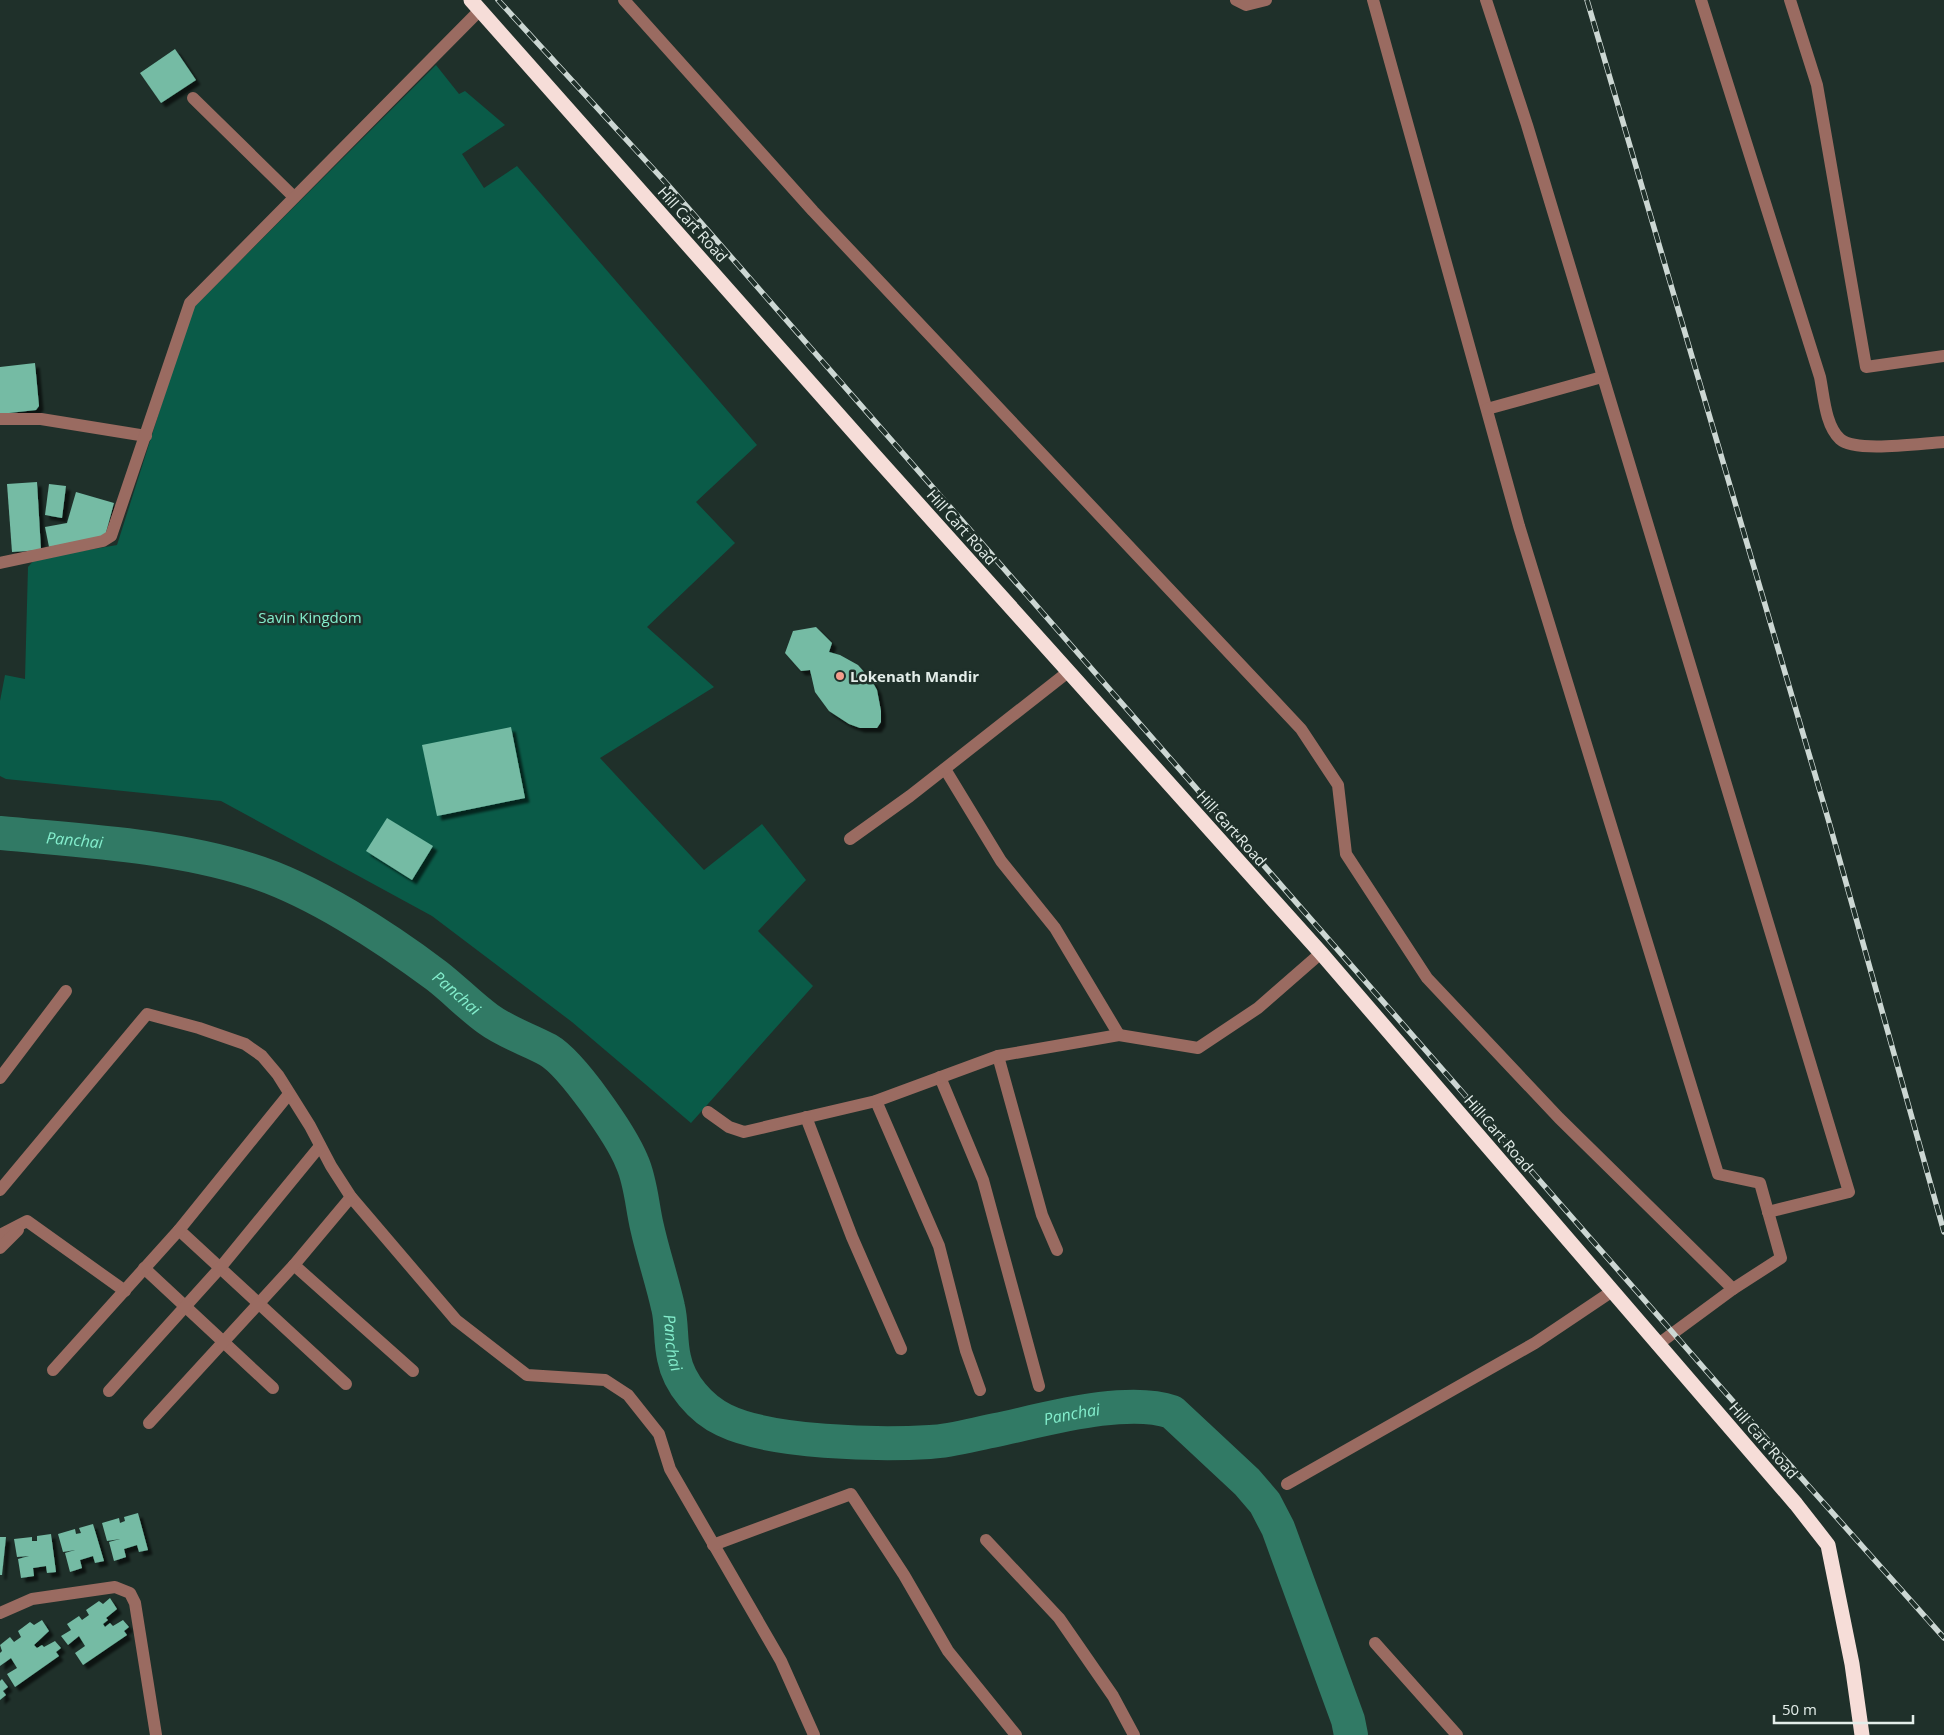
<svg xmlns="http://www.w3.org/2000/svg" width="1944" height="1735" font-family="'Open Sans',sans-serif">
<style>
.green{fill:#0a5b48}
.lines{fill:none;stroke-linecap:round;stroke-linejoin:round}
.river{stroke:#317a65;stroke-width:34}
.building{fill:#74bba4;filter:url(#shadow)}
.minor{stroke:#9a6b61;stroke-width:12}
.highway{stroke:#f6ddd8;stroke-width:15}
.rail-casing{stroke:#ccd7d3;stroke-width:5.5}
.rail{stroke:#1f302a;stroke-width:4;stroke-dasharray:11;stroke-linecap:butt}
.poi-dot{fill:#f49d8c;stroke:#1f302a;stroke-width:2}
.labels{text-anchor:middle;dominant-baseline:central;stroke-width:5;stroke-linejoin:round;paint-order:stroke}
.street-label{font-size:15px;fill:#e3ede9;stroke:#1f302a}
.park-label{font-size:15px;fill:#84eecc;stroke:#1f302a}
.poi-label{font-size:15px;font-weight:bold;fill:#e3ede9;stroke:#1f302a;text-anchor:start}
.water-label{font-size:16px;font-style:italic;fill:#84eecd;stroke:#1f302a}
</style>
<defs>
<filter id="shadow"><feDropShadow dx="4.5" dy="4.5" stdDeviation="1" flood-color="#0009"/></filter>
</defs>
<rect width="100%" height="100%" fill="#1f302a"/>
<polygon class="green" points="436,65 459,94 465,91 505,125 462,154 484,188 517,166 757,445 696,502 735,543 647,627 714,687 600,758 704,870 762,824 806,880 758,931 813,986 691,1123 572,1022 432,916 221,801 6,779 0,776 0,701 5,675 25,679 28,567 35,559 117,545 192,309"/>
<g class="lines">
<path class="river" id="s1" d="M0 833C83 841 170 845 250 870 312 889 385 937 437 976 455 990 470 1006 488 1019 507 1033 528 1039 548 1050 572 1064 621 1135 632 1162 641 1182 642 1206 647 1227 653 1254 662 1280 668 1307 672 1323 670 1341 674 1358 679 1384 701 1409 724 1420 771 1443 877 1445 930 1442 952 1441 975 1434 996 1430 1044 1420 1126 1396 1172 1412L1247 1482 1265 1503 1278 1528 1348 1720 1351 1735"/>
</g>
<g class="building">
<polygon points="175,49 196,80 161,103 140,73"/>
<polygon points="35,363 39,406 36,410 0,414 0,367"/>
<polygon points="37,482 41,550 12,552 7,484"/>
<polygon points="49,484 66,486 62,518 45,515"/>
<polygon points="76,492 114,503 105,536 49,547 45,527 67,523"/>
<polygon points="816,627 832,643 829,652 840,655 858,665 872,681 877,690 881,711 881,722 877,728 860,728 849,724 829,711 815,692 810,670 801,671 785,653 793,631"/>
<polygon points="511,727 525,798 437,816 422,745"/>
<polygon points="387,818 433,846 412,880 366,851"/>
<polygon points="138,1513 148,1550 139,1552 137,1545 124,1549 126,1557 114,1561 109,1542 120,1539 107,1541 102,1523 119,1518 120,1523 125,1521 124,1517"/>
<polygon points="93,1524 104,1561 95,1563 93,1556 80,1560 82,1568 70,1572 65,1553 75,1550 63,1552 58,1534 75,1529 76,1534 81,1533 79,1528"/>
<polygon points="51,1534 56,1572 47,1573 46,1566 33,1568 34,1576 21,1578 18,1559 29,1556 17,1557 14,1539 32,1537 32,1541 37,1541 37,1536"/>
<polygon points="0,1537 6,1537 2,1575 0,1575"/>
<polygon points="110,1598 117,1609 106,1618 108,1620 103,1624 105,1627 110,1623 113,1626 123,1620 129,1627 124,1631 127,1635 83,1665 75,1653 85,1646 79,1636 68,1645 61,1636 71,1630 67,1624 79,1616 82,1620 89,1615 86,1610 99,1601 103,1604"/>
<polygon points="42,1620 49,1631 34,1645 37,1648 42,1645 44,1647 55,1641 61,1648 56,1652 59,1656 15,1687 7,1674 17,1668 11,1658 0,1666 0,1653 2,1651 0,1645 10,1637 14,1642 21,1637 18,1631 30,1622 34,1625"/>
<polygon points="2,1679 8,1687 3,1691 6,1695 0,1700 0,1681"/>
</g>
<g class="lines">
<g class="minor">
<polyline points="624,0 813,211 1301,729 1338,785 1346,854 1427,978 1559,1118 1733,1289"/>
<polyline points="1236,0 1246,5 1266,0"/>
<polyline points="1373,0 1519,526 1718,1174 1760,1183 1781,1258 1733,1289 1657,1345"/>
<polyline points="1486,0 1527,125 1849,1192 1768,1212"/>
<path d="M1701 0 1820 377C1824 396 1825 425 1840 439 1855 453 1922 443 1944 442"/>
<polyline points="1790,0 1817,85 1866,367 1944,356"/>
<polyline points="193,98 294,197"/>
<polyline points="1487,409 1602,377"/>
<polyline points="0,419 41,419 146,436"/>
<polyline points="0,563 103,541 111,536 190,303 480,10"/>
<polyline points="945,769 1001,861 1055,928 1119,1035"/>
<polyline points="850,839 910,796 1068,672"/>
<polyline points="998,1056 1042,1215 1057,1250"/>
<polyline points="940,1077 983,1180 1039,1386"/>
<polyline points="0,1078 66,991"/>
<polyline points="876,1101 939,1246 966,1351 980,1390"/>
<polyline points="708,1112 729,1127 744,1132 876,1101 998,1056 1119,1035 1198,1048 1258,1008 1321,953"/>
<polyline points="806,1117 852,1237 901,1349"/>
<polyline points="0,1190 147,1014 199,1028 245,1044 262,1056 278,1075 310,1126 331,1166 351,1197 456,1320 527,1375 605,1380 628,1395 659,1434 670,1469 781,1661 814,1735"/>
<polyline points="179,1230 346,1384"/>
<polyline points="0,1235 27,1221 125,1291"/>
<polyline points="0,1248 18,1230"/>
<polyline points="294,1265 413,1371"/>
<polyline points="144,1268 273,1388"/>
<polyline points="53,1370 179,1230 289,1094"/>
<polyline points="109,1391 220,1268 320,1146"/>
<polyline points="149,1423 294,1265 351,1197"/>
<polyline points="1287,1484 1535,1343 1611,1292"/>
<polyline points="986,1540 1059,1618 1113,1696 1134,1735"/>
<polyline points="713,1545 851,1494 904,1575 948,1651 1016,1735"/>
<polyline points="0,1613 32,1599 115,1587 130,1593 135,1603 156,1735"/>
<polyline points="1375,1643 1457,1735"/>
</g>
<polyline class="highway" points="471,0 875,456 1321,953 1796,1504 1828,1545 1852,1664 1862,1735"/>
<defs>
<g id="rail">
<polyline points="498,0 668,185 1724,1391 1944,1638"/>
<polyline points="1587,0 1829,822 1944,1232"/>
</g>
</defs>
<use href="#rail" class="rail-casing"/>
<use href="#rail" class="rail"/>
</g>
<circle class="poi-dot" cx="840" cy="676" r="5"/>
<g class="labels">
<g class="street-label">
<text transform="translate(693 224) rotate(48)">Hill Cart Road</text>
<text transform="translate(962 527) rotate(48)">Hill Cart Road</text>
<text transform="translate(1232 828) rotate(48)">Hill Cart Road</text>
<text transform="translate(1499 1133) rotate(49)">Hill Cart Road</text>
<text transform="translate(1764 1440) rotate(49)">Hill Cart Road</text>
</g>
<g class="park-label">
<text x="310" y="617">Savin Kingdom</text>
</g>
<g class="poi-label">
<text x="850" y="676">Lokenath Mandir</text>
</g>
<g class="water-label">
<text stroke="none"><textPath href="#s1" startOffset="75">Panchai</textPath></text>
<text stroke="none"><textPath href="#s1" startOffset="495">Panchai</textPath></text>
<text stroke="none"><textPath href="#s1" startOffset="930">Panchai</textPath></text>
<text stroke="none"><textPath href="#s1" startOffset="1381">Panchai</textPath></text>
</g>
</g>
<path d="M1774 1715v8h139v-8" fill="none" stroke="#e3ede9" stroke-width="2.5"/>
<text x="1782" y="1715" font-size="15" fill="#e3ede9" stroke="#1f302a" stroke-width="4" paint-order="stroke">50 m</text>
</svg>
